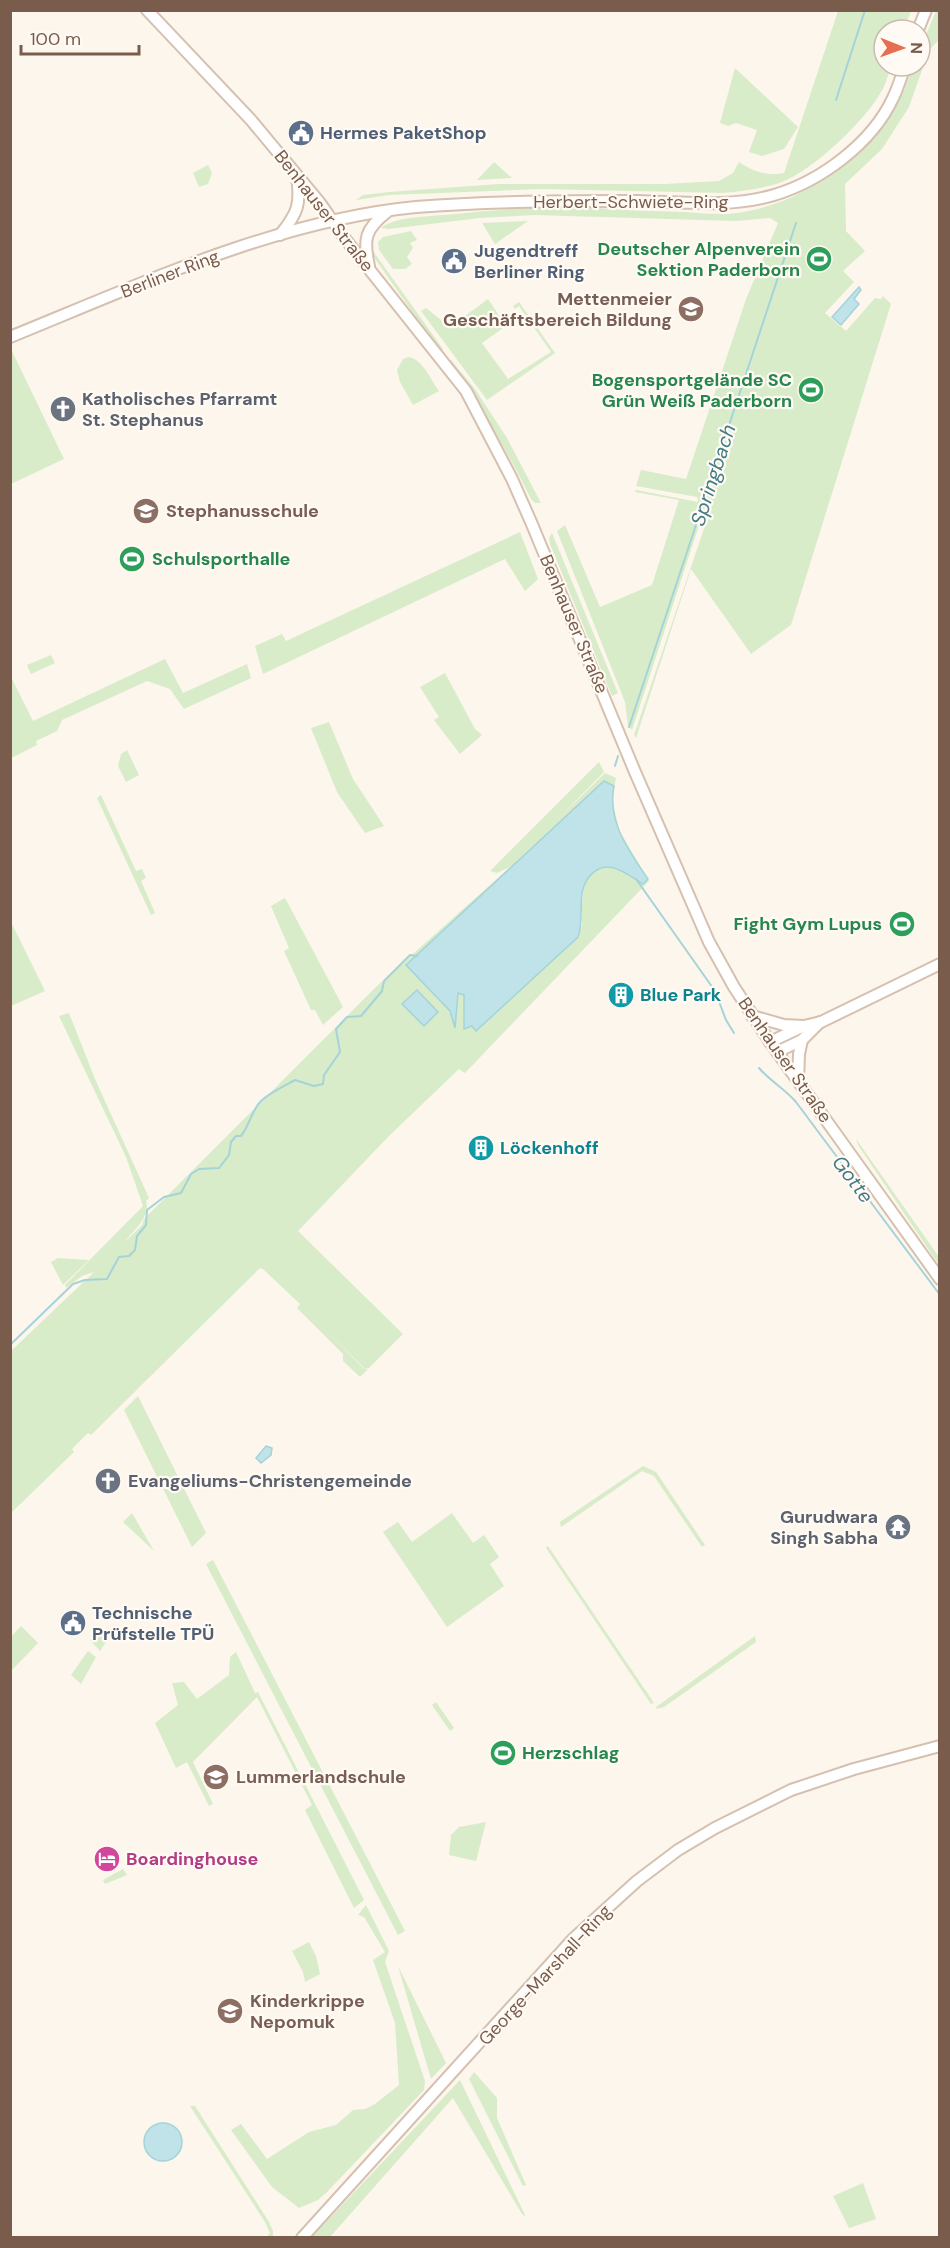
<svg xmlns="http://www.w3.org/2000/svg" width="950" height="2248" font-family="'DM Sans',sans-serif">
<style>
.green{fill:#d8ecc9;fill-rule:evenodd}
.water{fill:#bfe3e8;stroke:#a5d3da;stroke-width:1.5}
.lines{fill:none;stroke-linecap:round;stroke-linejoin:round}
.stream{stroke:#a5d3da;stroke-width:2}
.secondary-casing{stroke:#d6c0b0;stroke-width:14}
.secondary{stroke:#fff;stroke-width:10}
.labels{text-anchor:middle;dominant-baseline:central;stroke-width:4.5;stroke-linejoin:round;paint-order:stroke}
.service-label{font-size:18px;font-weight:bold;fill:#4e5e75;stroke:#fffaf3;text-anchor:start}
.street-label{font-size:18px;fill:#7a5c4d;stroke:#fffaf3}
.leisure-label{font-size:18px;font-weight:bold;fill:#27864d;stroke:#fffaf3;text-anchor:end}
.education-label{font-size:18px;font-weight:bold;fill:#785e54;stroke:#fffaf3;text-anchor:start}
.worship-label{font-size:18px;font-weight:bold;fill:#5b616d;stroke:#fffaf3;text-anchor:start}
.culture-label{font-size:18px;font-weight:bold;fill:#0d838f;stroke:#fffaf3;text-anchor:start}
.hotel-label{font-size:18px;font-weight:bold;fill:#b23c85;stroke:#fffaf3;text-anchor:start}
.water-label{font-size:20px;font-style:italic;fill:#437c86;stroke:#fffaf3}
</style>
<rect width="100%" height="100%" fill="#fdf6ec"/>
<g class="green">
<path d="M838 11H911L904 30H884V66H891C888 74 886 85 881 92 865 121 813 170 782 182 763 189 742 191 723 193L542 189 389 195 356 200 363 195 389 192 499 184H666L719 181 733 173 739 162C754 172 766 176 784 173Z"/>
<path d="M936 11H939V40L929 50 909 107 882 149 845 184 846 231 865 251 843 271 854 282 825 313 846 331 875 298 881 299 883 296 891 304 791 625 751 654 691 569 636 738 634 735 712 505 706 504 632 730 628 726 625 702 557 531 565 525 600 607 652 585 679 500 635 492 636 490 698 502 697 497 636 486 641 470 686 479 746 299 778 223 770 218 736 221 534 215 480 218 389 229 381 228C394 216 437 216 456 214 501 209 547 206 592 208 622 210 653 211 683 212 700 213 720 215 737 213 805 203 861 161 897 104 904 93 908 78 913 66H920V49Z"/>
<polygon points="735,68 798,127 784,149 762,156 749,152 757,130 736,123 728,126 720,123"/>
<polygon points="494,162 512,178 477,180"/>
<polygon points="208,165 212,173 208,184 199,187 193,173"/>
<polygon points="528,221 495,244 482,223"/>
<polygon points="411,231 417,240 410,243 413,248 407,257 412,264 405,269 393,269 379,250 378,242 383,237"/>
<polygon points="372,238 373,251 443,349 441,353 371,253 370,248"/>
<polygon points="488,299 506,326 482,343 508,379 551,352 519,306 515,309 513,306 519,302 555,353 487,400 421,311 426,308 450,327"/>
<polygon points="10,347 64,459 11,484 10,484"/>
<path d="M409 357C423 360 431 380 439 391L413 405 400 382 397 370 403 359Z"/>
<path d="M451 360 475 389 507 438 541 503H535L531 499C507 451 481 405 448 362Z"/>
<polygon points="520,532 538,579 525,591 505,559 263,674 255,646 282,634 286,641"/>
<polygon points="552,533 618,693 612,696 550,544 549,538"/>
<polygon points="51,655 55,663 31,674 27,665"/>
<polygon points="165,659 183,693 247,664 251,678 184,709 170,689 147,681 62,720 57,731 36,741 37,745 11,758 11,677 33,721"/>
<polygon points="445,673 475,729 482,735 460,754 434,720 439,717 420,687"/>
<polygon points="329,722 353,779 384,826 365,833 337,792 311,728"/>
<polygon points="127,750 139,775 126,782 118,766 121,754"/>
<path d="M599 762 604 772 554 823 605 773 616 778 612 799 619 830 649 881 465 1073 459 1069 389 1136 298 1231 403 1334 369 1368H364L325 1329 363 1368 368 1369 360 1377 343 1361V1354L297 1308 300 1304 264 1270 260 1268 91 1435 88 1433 72 1449 74 1452 10 1514 11 1351 94 1272 82 1276 66 1288 65 1285 143 1206 126 1157 59 1016 69 1013 95 1079 149 1198 146 1201C151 1218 133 1230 126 1241L142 1225 144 1219 376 987 510 867 497 873 490 871ZM604 781 614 786C607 822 629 851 647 879L643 884C633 878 622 867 610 866 579 862 582 907 582 926L476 1031 472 1025 464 1029V994L458 993 454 1026 450 1011 406 965Z"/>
<polygon points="101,795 136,871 142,869 146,878 141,881 155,913 151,915 97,798"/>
<polygon points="285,898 343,1007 323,1025 315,1010 311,1010 284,951 289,948 271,906"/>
<polygon points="10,920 45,991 11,1006 10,1006"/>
<polygon points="856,1139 939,1257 939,1265 858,1145"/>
<polygon points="58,1258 89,1260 63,1285 51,1262"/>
<polygon points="138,1396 206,1533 192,1547 124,1410"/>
<polygon points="643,1466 656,1472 705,1545 702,1547 654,1476 642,1471 561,1527 560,1522"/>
<polygon points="132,1513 154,1551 123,1522"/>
<polygon points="452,1513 473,1543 484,1535 499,1557 490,1564 504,1586 447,1627 383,1532 398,1522 412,1542"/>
<polygon points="548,1546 654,1703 651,1704 546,1548"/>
<polygon points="213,1560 405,1931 398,1935 206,1564"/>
<polygon points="21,1626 38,1643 11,1671 11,1637"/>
<polygon points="102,1631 110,1636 100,1651 90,1640 96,1632"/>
<polygon points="755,1636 756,1642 664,1707 657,1709 656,1707"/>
<polygon points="88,1651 96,1657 81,1684 71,1675"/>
<polygon points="236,1652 255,1693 258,1692 364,1900 354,1908 305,1810 312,1805 257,1697 193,1762 213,1804 209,1806 187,1762 176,1768 155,1723 178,1705 172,1683 184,1682 197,1699 229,1675 230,1657"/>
<polygon points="436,1702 454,1728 450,1731 432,1705"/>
<polygon points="486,1822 476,1861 449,1855 451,1835 459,1827"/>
<polygon points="123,1869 127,1875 105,1884 103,1880"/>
<polygon points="366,1905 389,1951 385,1962 425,2081 424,2090 328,2191 318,2200 299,2208 272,2187 231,2130 241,2124 267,2159 309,2132 336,2125 353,2110 365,2109 375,2104 399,2085 395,2023 373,1960 385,1952 364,1917 358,1915"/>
<polygon points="309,1942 316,1956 320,1974 305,1982 303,1972 292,1951"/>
<polygon points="398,1966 446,2063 431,2079"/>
<polygon points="474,2072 497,2098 497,2118 526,2185 523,2186 469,2079"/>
<polygon points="460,2080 526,2217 522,2214 453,2098 330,2237 312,2237"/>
<polygon points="190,2106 195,2106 269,2222 273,2231 273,2237 267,2237 270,2233 265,2222"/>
<polygon points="863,2183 876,2219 849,2228 833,2196"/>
</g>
<g class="water">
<polygon points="859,287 861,290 854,299 859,304 841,325 832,317"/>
<path d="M604 781 614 786C607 822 629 851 648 879L643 884C625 873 606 856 589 877 585 882 583 887 582 894 580 909 583 922 578 937L476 1031 472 1026 464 1029V995L458 993 455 1028 450 1011 406 965Z"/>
<polygon points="417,990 438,1012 424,1026 402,1004"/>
<polygon points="266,1446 272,1448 271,1455 261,1463 256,1458"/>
<circle cx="163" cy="2142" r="19"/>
</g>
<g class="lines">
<g class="stream">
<polyline points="836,100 865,10"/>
<polyline points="629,727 796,223"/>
<polyline points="615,766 618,756"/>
<polyline points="636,879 715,991 726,1020 734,1033"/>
<path d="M759 1068C770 1081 785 1089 796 1102L940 1295"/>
<path d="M10 1345 73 1284 85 1280 107 1279 119 1257 129 1256 135 1250 137 1236 146 1225 147 1210 164 1197 181 1193 191 1174 199 1169 219 1168 229 1155 231 1142 236 1136H241C250 1125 251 1111 261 1101 269 1093 284 1086 295 1080L314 1086 323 1084 324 1075 340 1052 336 1029 347 1017 361 1016 382 991 384 981 410 955 417 956"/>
</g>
<defs>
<g id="secondary">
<polyline points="147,10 251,120 320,203 346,240 466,391 512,479 531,522 635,772 709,942 734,987 770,1042 940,1279"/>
<polyline points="918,30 926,10"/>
<path d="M280 235C298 213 301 204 297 176"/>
<path d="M369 266C363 239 365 229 387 212"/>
<path d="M10 337C138 285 278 220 416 207 490 201 564 201 637 201 683 202 729 208 774 195 821 181 872 143 893 98 898 88 901 77 905 66"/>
<polyline points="752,1016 784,1025 804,1026"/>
<polyline points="770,1042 804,1026 821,1022 940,964"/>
<polyline points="777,1052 802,1040 820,1022"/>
<polyline points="798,1081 799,1054 802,1040"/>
<polyline points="302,2238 573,1939 637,1881 678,1850 715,1828 791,1790 854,1769 940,1746"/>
</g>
</defs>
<use href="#secondary" class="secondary-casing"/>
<use href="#secondary" class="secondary"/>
</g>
<defs>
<symbol id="civic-disc" viewBox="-11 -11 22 22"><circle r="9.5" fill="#5c6f8a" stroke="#fffaf3"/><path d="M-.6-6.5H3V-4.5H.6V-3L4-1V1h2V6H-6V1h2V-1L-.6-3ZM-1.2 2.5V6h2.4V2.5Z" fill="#fff"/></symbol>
<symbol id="stadium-disc" viewBox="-11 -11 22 22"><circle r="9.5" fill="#2e9e5b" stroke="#fffaf3"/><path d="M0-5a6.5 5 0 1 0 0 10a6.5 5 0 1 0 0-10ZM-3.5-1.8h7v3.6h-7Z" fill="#fff"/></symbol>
<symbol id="school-disc" viewBox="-11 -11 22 22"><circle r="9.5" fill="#8d6e63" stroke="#fffaf3"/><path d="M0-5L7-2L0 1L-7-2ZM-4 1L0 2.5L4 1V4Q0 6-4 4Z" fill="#fff"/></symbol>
<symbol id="church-disc" viewBox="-11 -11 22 22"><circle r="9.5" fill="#6b7280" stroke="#fffaf3"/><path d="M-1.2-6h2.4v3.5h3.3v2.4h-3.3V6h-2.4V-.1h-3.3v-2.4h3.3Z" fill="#fff"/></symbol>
<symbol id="building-disc" viewBox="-11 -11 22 22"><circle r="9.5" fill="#0f9aa8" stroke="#fffaf3"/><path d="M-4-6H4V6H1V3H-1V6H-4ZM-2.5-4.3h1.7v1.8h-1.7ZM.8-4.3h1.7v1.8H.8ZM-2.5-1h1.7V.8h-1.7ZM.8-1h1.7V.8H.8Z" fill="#fff"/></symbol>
<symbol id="temple-disc" viewBox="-11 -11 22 22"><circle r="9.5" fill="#6b7280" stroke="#fffaf3"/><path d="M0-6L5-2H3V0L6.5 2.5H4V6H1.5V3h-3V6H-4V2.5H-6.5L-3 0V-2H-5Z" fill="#fff"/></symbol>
<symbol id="hotel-disc" viewBox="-11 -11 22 22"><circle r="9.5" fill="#d1479c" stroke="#fffaf3"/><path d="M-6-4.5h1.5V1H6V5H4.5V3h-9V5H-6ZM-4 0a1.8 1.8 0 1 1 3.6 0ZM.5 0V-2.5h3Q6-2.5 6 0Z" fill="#fff"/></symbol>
</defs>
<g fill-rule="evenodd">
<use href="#civic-disc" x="286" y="118" width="30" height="30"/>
<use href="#stadium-disc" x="804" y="244" width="30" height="30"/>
<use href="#civic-disc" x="439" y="246" width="30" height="30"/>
<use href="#school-disc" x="676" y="294" width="30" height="30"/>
<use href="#stadium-disc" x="796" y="375" width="30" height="30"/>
<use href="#church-disc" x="48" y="394" width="30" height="30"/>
<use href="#school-disc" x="131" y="496" width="30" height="30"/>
<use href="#stadium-disc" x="117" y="544" width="30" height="30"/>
<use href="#stadium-disc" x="887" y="909" width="30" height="30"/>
<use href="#building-disc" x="606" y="980" width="30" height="30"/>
<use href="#building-disc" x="466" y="1133" width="30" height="30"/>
<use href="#church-disc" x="93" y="1466" width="30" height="30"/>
<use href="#temple-disc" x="883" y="1512" width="30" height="30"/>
<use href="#civic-disc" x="58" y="1608" width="30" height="30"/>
<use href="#stadium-disc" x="488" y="1738" width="30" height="30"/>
<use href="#school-disc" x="201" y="1762" width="30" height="30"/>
<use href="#hotel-disc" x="92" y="1844" width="30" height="30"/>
<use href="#school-disc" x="215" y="1996" width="30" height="30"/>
</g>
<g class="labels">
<g class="service-label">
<text x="320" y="133">Hermes PaketShop</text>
<text x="474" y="251">Jugendtreff<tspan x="474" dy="21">Berliner Ring</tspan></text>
<text x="92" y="1613">Technische<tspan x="92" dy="21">Prüfstelle TPÜ</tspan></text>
</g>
<g class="street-label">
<text x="631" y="202">Herbert-Schwiete-Ring</text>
<text transform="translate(324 211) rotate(52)">Benhauser Straße</text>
<text transform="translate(170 274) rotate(-21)">Berliner Ring</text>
<text transform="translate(574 624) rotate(67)">Benhauser Straße</text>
<text transform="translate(785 1060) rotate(55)">Benhauser Straße</text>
<text transform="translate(545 1975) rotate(-47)">George-Marshall-Ring</text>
</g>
<g class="leisure-label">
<text x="800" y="249">Deutscher Alpenverein<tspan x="800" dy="21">Sektion Paderborn</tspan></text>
<text x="792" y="380">Bogensportgelände SC<tspan x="792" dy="21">Grün Weiß Paderborn</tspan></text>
<text x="152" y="559" text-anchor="start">Schulsporthalle</text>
<text x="882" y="924">Fight Gym Lupus</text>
<text x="522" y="1753" text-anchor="start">Herzschlag</text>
</g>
<g class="education-label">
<text x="672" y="299" text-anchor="end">Mettenmeier<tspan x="672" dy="21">Geschäftsbereich Bildung</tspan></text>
<text x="166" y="511">Stephanusschule</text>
<text x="236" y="1777">Lummerlandschule</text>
<text x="250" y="2001">Kinderkrippe<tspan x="250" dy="21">Nepomuk</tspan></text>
</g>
<g class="worship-label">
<text x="82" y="399">Katholisches Pfarramt<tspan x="82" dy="21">St. Stephanus</tspan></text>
<text x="128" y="1481">Evangeliums-Christengemeinde</text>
<text x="878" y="1517" text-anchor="end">Gurudwara<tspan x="878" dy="21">Singh Sabha</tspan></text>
</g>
<g class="culture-label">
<text x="640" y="995">Blue Park</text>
<text x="500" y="1148">Löckenhoff</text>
</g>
<g class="hotel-label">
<text x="126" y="1859">Boardinghouse</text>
</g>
<g class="water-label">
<text transform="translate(713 475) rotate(-72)">Springbach</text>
<text transform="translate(853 1179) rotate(53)">Gotte</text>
</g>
</g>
<rect width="950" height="2248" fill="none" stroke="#7a5c4d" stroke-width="24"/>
<g transform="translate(902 48) rotate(91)"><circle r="28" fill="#fffaf3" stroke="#cabbb1" stroke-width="1.5"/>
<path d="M0-4.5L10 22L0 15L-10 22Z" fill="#e76f51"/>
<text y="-9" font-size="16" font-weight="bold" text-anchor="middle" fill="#7a5c4d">N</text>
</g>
<path d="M21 45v9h118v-9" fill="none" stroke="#7a5c4d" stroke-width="3"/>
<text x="30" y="45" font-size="18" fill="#7a5c4d" stroke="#fffaf3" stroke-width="4.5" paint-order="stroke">100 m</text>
</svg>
